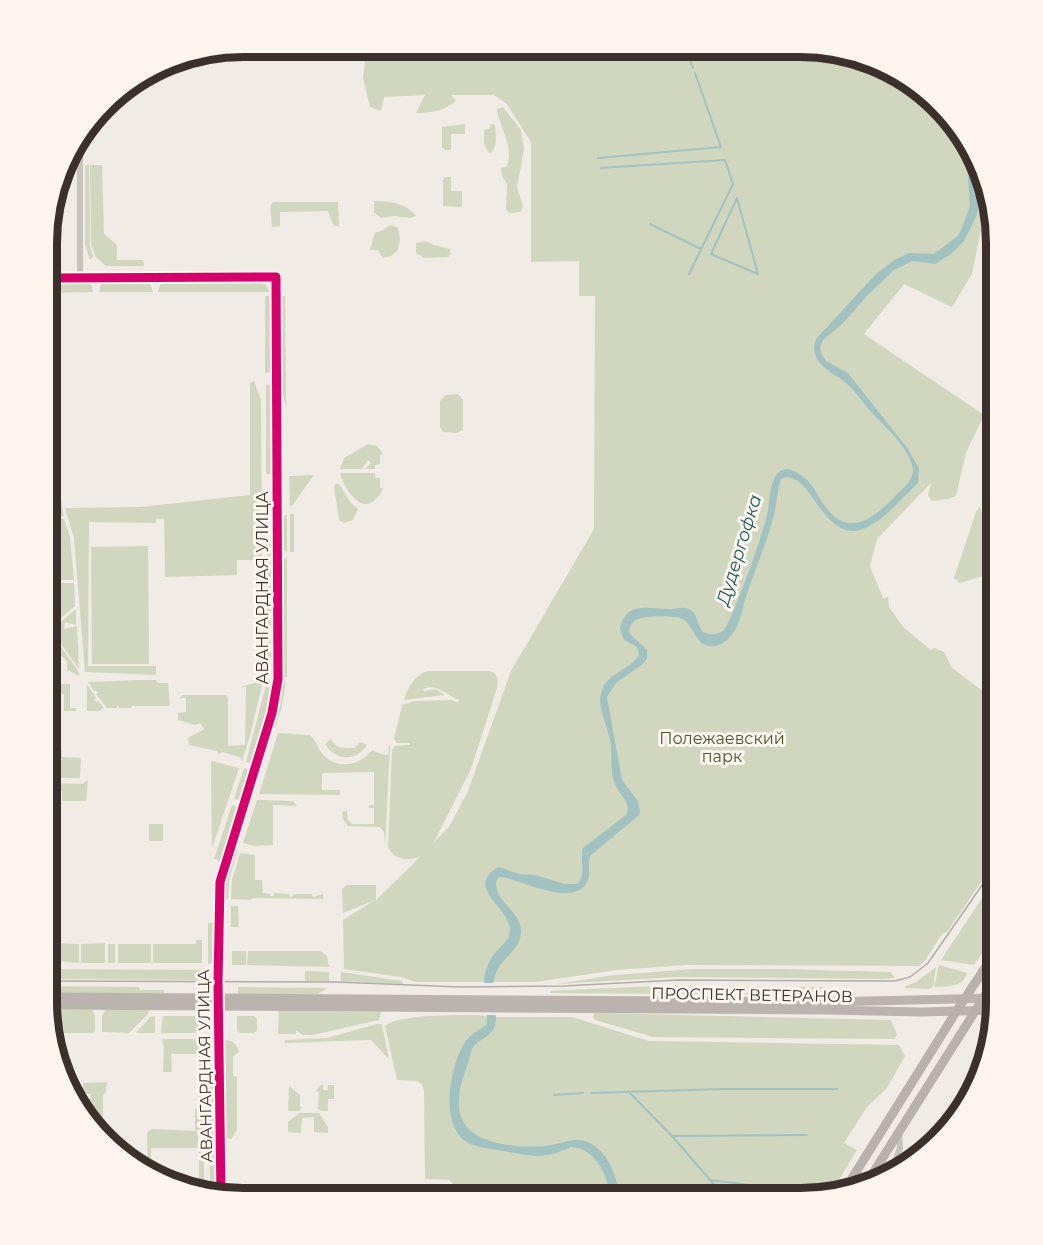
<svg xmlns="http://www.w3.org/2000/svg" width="1043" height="1245" font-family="Montserrat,sans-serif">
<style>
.green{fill:#d1d6bf}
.water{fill:#a1c2c1}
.pier{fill:#f0ebe5}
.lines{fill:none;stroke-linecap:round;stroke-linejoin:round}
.stream{stroke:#a1c2c1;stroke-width:2}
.minor{stroke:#c9c3be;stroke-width:6}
.secondary{stroke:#bab3ae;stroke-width:9}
.primary{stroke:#b8b1ad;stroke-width:9}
.tram{stroke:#b1aca8;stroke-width:1.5}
.cycleway-casing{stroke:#fbf5ee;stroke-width:13}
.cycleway{stroke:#d6006c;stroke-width:9}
.labels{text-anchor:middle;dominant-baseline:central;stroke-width:6;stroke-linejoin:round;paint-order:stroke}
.street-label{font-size:16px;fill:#3b302b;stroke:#fbf5ee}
.park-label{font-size:16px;fill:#4a5a2e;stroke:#fbf5ee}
.water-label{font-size:18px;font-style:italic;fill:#1f5a5e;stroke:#fbf5ee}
.rim{fill:none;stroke:#3b302b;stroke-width:8}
</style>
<rect width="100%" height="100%" fill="#f0ebe5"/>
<g class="green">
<path d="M367 47 826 48 909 79 970 144 986 205 972 274 952 307 904 284 864 334 984 415 966 453 956 496 948 499 932 501 928 495 931 483 877 539 870 566 883 598 888 597 889 607 904 628 931 650 934 648 944 652 952 668 996 701V860L947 932 942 934 924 962 919 966 687 965 616 970 536 982H416L401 977 344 969 343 920 375 900 343 913 342 889 347 885H376V900L420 857C408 861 394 860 388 847L392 750 395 746 410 745V743H397L394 739 402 705 414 701 452 700 458 703 459 700C446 695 437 683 423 689L424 691 436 689 445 695 404 700C408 687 414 675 428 671H489C499 674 498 679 497 688L471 769 434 842 449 827 468 791 511 671 594 529 595 296H579V261L531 262V142L506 103 494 95H451L456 101C444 111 431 113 416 113L425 95 384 97 381 111 370 107 363 78Z"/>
<path d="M503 107 521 130 524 149 517 187 523 206 521 212 509 213 506 209 507 184 502 176 501 168 507 166C514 146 500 129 497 109Z"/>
<polygon points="465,124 465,134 451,134 451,150 445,150 442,147 442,127"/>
<path d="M491 124 495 125C496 136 498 146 490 154L484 144V130L489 129Z"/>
<polygon points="85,165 89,165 90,245 93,257 90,260 85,245"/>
<polygon points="90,165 102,165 104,234 117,245 117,260 143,260 144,266 106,266 95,256 91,243"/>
<polygon points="445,177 451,177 451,191 462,191 462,207 443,206 443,180"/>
<path d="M374 201C391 202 405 202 416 216L411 218 395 216 381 218 374 212Z"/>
<polygon points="273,202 338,202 339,226 334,226 328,211 280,212 280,226 272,227 270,206"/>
<polygon points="391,225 398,228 400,239 398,250 391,256 383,258 378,250 370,250 375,232 379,232"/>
<polygon points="425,241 434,245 450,249 451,254 448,257 424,258 416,253 416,243"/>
<polygon points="257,282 265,284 270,292 158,292 161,283"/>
<polygon points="48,283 91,283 93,292 48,293"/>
<polygon points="101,283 150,283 153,292 99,292"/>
<polygon points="265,296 271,296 272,303 272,372 265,373"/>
<polygon points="282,296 285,296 286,409 282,388"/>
<polygon points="254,381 261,400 262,578 260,578 259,560 237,560 237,575 165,577 164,519 156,519 156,523 89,522 88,666 156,666 156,675 85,672 74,538 65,508 140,507 250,495 250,383"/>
<rect x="266" y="385" width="6" height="89"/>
<polygon points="458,394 463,400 463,430 457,433 443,432 440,427 440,401 446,395"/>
<polygon points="368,444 377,446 383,454 380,455 380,464 375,465 375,469 365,469 371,463 368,460 362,469 340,469 344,458"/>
<polygon points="54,457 56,479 48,476 48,458"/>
<path d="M340 473H375V478H380V488H383C381 494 379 496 375 500 360 514 344 488 340 473Z"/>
<polygon points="314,475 292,506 290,506 289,476"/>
<polygon points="48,478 57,482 64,516 59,516 58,490 48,489"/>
<polygon points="335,484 339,484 351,503 358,509 353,520 344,523 339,520 334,487"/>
<polygon points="996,489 996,520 988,516 983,507 986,496"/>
<polygon points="980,507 984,518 996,525 996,572 960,583 954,578 976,512"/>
<polygon points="287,514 287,552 283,549 283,517"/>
<rect x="290" y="514" width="4" height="38"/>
<polygon points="60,519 64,519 70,537 74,580 61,580"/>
<polygon points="267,539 270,539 273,561 273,676 267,672"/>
<polygon points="148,546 149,664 92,664 91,547"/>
<polygon points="287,557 287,677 283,677 283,561"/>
<polygon points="59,583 74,583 75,606 49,628 48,626 47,613 59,612"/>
<polygon points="76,609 76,625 65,622 64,629 77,626 79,669 56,637 56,631 50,631"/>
<polygon points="56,640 79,672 79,676 67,670 67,661 57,652"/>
<polygon points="141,680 156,680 158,683 168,683 170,706 132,706 131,708 119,708 118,705 117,708 107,708 96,694 98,693 96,691 94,691 88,682"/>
<polygon points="263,681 250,736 242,761 240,757 222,752 219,755 217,751 189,745 188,738 204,729 200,723 195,725 178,720 178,713 186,712 186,698 179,698 183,695 226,695 228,698 228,746 245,745 246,687 240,687"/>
<polygon points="267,681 273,681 269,704 251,763 246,762"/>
<polygon points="283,681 286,681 281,710 275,728 274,726 280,702"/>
<polygon points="60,684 70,684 70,708 76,708 76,711 64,711 64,694 60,694"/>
<polygon points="87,684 96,698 94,699 96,702 98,701 104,708 99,711 87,711"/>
<path d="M278 733 310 735C317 741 318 750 324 756 339 770 361 765 372 750L381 754 388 755 389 745 390 746 385 846 384 832 380 827 348 826 343 819 342 812 347 811V819L352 824H374V808H369V805H374V772L322 773V790H340V795L259 794Z"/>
<path d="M331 739C337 750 345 748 354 748L361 742 367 745C356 762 336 761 325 744Z"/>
<polygon points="47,751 62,751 62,757 81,758 80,778 53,778 53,764 47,764"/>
<polygon points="212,761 239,768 212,848 211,764"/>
<polygon points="244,768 249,770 239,800 234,799"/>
<polygon points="88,780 86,801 62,801 62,791 59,792 60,802 47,802 48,819 57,819 57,825 54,825 53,821 48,821 47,823 47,783 82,784"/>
<polygon points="257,800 293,801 297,806 273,805 273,845 255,846 243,843"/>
<polygon points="232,805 237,807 219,864 218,860 214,859"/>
<rect x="149" y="824" width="14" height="17"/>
<polygon points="47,840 48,865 54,864 57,848 57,856 47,901"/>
<polygon points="235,848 238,849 229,880 228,899 225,899 226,876"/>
<polygon points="240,853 255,855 255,880 262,880 263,893 270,894 270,896 274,896 274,893 289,894 290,897 293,896 294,894 312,894 313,897 323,894 323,899 254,898 250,900 231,899 232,880"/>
<polygon points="996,877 996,933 974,965 941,960"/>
<polygon points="231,906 238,906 239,927 231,927"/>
<polygon points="208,923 214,923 212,934 212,963 208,964"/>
<polygon points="196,940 202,940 202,963 153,963 153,944 196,944"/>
<polygon points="55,943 79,944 79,963 55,961"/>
<polygon points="105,943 105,963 81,963 81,944"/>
<rect x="108" y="944" width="7" height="19"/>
<rect x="118" y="944" width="33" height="19"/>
<rect x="232" y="951" width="14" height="14"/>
<polygon points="248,951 320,951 327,956 329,967 247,965"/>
<path d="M939 965 967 973C963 988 948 986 934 987Z"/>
<polygon points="936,967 933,987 930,989 905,988 906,986 916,982"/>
<polygon points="47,969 203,970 203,980 47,979"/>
<polygon points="693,969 783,969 890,972 894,976 894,978 883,979 677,977 556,984 614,975"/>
<polygon points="305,971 329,972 329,981 305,981"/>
<polygon points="341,972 402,981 403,984 341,981"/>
<polygon points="47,986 139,987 140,990 164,990 164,993 47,993"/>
<polygon points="655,986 826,987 829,994 827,995 550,993 550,991"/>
<polygon points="238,987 327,988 318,994 238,994"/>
<polygon points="48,1010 92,1010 95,1015 95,1031 93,1033 55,1033"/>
<polygon points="105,1010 149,1010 148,1014 129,1033 102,1032 102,1016"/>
<polygon points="279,1011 381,1012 379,1020 313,1035 303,1035 296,1030 296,1034 278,1034"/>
<polygon points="594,1013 891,1020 897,1034 895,1039 653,1037 595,1020 593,1018"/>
<path d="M480 1015 488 1017H572L649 1041 899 1045 905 1056 887 1088 867 1107 844 1143 857 1150 831 1193 813 1198H453V1184L449 1180 425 1179 424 1091 422 1084 416 1081 397 1080 385 1026C399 1014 459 1015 480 1015Z"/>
<polygon points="155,1016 155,1033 136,1033 150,1017"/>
<polygon points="163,1016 201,1016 201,1033 161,1033"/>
<polygon points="237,1016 254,1016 257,1019 257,1031 254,1033 240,1033 237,1030"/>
<polygon points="377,1024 382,1024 389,1059 371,1040 285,1043 285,1040 327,1038"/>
<polygon points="162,1039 204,1039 204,1071 198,1071 198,1054 171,1054 172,1072 163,1072 164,1048"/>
<path d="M225 1040C232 1040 237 1044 239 1052L233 1056V1076L237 1077V1130L231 1139 225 1137Z"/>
<polygon points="107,1082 106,1091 103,1096 103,1131 89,1116 89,1103 91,1094 87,1094 85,1096 76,1095 77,1091 83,1087 83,1083"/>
<polygon points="209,1083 212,1083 215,1095 215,1180 210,1183"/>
<polygon points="320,1085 323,1085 323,1090 328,1090 328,1085 334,1085 334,1099 328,1099 328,1111 321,1111 316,1107 318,1107 319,1092 316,1091"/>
<polygon points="289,1086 300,1095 300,1107 302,1107 299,1111 288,1111"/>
<polygon points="199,1091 204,1091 204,1130 195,1130 195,1109 199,1108"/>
<polygon points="300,1113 319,1113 328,1127 328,1133 314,1132 314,1117 302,1118 301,1133 288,1132 288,1122"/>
<polygon points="152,1129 198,1131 198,1147 204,1147 204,1182 178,1182 170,1180 199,1180 199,1148 151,1148 151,1174 148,1173 147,1135 148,1131"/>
</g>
<path class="water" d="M968 143 976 168 979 206 976 217 964 241 951 254 935 264 913 261 894 270 867 296 844 322 823 340 820 347 821 353 826 361 848 373 908 449 919 468 918 483C903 497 880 525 860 530 821 540 810 466 781 479 777 491 777 503 774 515 767 543 755 569 746 597 742 608 741 622 734 632 731 636 726 642 721 644 697 654 695 627 683 619 676 615 640 615 634 621 630 624 630 628 629 633L647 650V658L643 664 616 683 607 697 622 780 638 801 640 812 638 816 591 855C586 864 592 873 587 882 573 909 521 879 500 877L497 879C491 900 521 910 521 931 521 950 502 957 496 973 494 979 492 986 492 991 493 1003 499 1017 494 1028 489 1039 477 1039 472 1049 468 1068 457 1086 459 1107 462 1145 515 1148 545 1146 556 1145 566 1140 577 1140 605 1141 617 1175 620 1198H612C606 1176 598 1149 571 1147 543 1160 534 1156 504 1151 493 1149 479 1148 468 1143 438 1126 450 1064 466 1041 472 1033 480 1030 487 1024 488 999 477 983 491 959 496 950 504 945 509 937 510 932 510 927 508 922 502 904 466 885 499 867L519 874 535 875 565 884H577C587 874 579 861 583 848L626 815C632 803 621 797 616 786 609 772 613 755 610 740 607 723 596 707 602 690 608 673 630 670 639 655L637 647 624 640 620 629C625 600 650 609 670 609 676 609 683 606 689 609 698 613 697 626 703 632 710 635 719 635 724 630 729 626 752 564 755 554 759 542 764 528 767 515 770 503 769 480 779 472 784 468 791 469 796 472 813 481 814 491 825 506 850 541 876 516 898 493 904 488 913 479 913 471 913 453 887 428 875 416 864 405 857 392 845 382 838 376 829 373 823 366 815 359 811 347 817 338L875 275 894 260 909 253 934 254 959 235 970 206 967 165Z"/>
<polygon class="pier" points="480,983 497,983 495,995 499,1015 484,1015"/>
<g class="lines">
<g class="stream">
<polyline points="686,48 693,68"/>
<polyline points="598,158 721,147 695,73"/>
<polyline points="601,168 725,160 733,184 689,274"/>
<polygon points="737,198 758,274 711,254"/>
<polyline points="650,224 701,249"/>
<polyline points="629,1092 672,1136 724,1196"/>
<polyline points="591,1093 723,1089 837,1089"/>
<polyline points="554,1095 583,1093"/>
<polyline points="672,1136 807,1135"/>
<polyline points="710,1180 775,1188"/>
</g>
<g class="minor">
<polyline points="80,277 80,136"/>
<polyline points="48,278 276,277 278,679 272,713 220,882 218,982 221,1195"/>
<polyline points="890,1174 900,1148 899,1133"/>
</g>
<g class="secondary">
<polyline points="47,997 828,1002 996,998"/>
<polyline points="47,1005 828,1010 921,1012 996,1010"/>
</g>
<g class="primary">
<polyline points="868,1181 996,978"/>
<polyline points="846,1188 956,1012 996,951"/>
</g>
<polyline class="tram" points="47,981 336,982 460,987 563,986 678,980 895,981 910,977 928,963 996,865"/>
<defs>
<polyline id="cycleway" points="48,278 276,277 278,679 272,713 220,882 218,982 221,1195"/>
</defs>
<use href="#cycleway" class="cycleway-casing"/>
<use href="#cycleway" class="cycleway"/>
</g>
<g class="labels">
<g class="street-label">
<text transform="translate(262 588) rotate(-90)">АВАНГАРДНАЯ УЛИЦА</text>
<text transform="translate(752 995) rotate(1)">ПРОСПЕКТ ВЕТЕРАНОВ</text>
<text transform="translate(205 1066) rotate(-91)">АВАНГАРДНАЯ УЛИЦА</text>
</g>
<g class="park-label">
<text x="722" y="738">Полежаевский<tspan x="722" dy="18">парк</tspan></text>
</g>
<g class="water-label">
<text transform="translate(739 550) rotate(-73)">Дудергофка</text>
</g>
</g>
<path d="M0 0H1043V1245H0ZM243 57H800A186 186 0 0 1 986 243V1002A186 186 0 0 1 800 1188H243A186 186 0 0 1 57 1002V243A186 186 0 0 1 243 57Z" fill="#fbf5ee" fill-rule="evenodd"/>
<path class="rim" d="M243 57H800A186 186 0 0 1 986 243V1002A186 186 0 0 1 800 1188H243A186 186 0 0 1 57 1002V243A186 186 0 0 1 243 57Z"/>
</svg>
